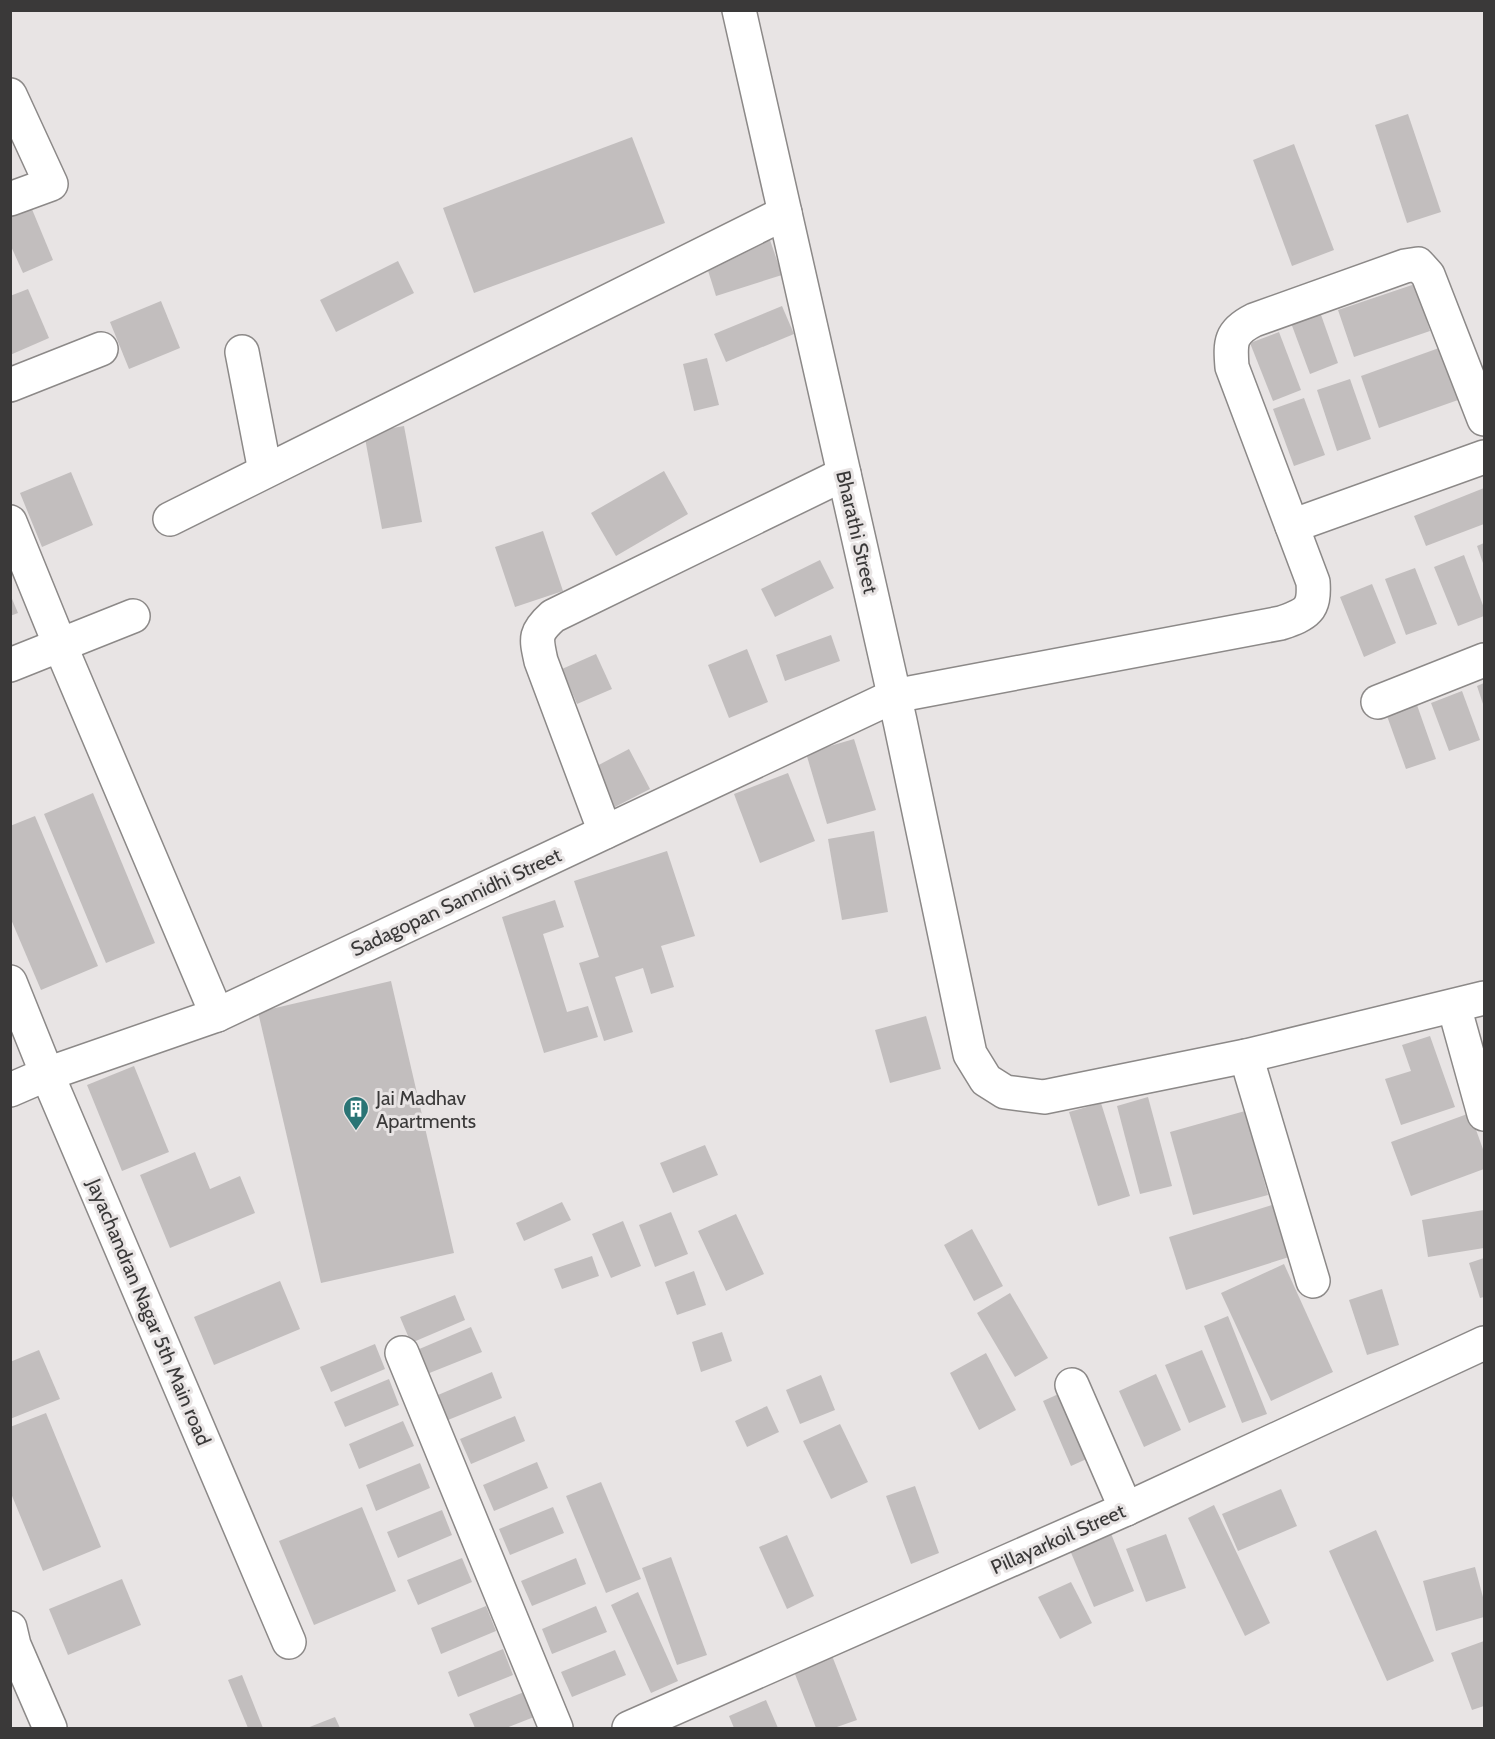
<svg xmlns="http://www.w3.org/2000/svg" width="1495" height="1739" font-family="Cabin,sans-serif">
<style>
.building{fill:#c2bebe}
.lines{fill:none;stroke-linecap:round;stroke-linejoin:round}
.street-casing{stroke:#8c8988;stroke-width:36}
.secondary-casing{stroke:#8c8988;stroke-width:36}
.street{stroke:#fff;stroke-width:33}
.secondary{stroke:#fff;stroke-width:33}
.labels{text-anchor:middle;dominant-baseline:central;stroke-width:6;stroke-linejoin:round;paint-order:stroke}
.street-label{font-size:20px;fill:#3a3939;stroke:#e8e4e4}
.poi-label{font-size:20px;fill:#3a3939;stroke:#e8e4e4;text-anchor:start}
</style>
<rect width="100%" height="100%" fill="#e8e4e4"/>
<g class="building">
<polygon points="1408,114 1441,212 1407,223 1375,125"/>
<polygon points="632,137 665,223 474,293 443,208"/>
<polygon points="1294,144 1334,250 1292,266 1253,160"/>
<polygon points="29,202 53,260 23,273 10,244 10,210"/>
<polygon points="770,240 782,275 716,296 705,261"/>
<polygon points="398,261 414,293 336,332 320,300"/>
<polygon points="1415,284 1430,331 1354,357 1338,310"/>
<polygon points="28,289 49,338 10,355 10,296"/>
<polygon points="161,301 180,348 129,369 110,322"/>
<polygon points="782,306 794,334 726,362 714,334"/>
<polygon points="1320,312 1338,363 1310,374 1291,323"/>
<polygon points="1279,332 1301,390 1273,401 1250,343"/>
<polygon points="1439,348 1458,400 1379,428 1361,376"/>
<polygon points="707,358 719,405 694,411 683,364"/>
<polygon points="1350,379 1371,439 1337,451 1317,390"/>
<polygon points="1304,398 1325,455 1294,466 1273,409"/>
<polygon points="404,426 422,522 382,529 364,433"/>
<polygon points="664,471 688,514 616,556 591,513"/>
<polygon points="71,472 93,525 42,547 20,493"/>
<polygon points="1484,488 1484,524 1426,546 1414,516"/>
<polygon points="543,531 563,591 515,607 495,547"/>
<polygon points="1484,543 1484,566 1477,546"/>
<polygon points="1464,555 1484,608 1484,616 1458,626 1434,567"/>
<polygon points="820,560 834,588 775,617 761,589"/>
<polygon points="1415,568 1437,624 1406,635 1385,579"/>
<polygon points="1372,584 1396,643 1364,657 1340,597"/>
<polygon points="10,594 18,613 10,616"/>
<polygon points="831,635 840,661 785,681 776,655"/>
<polygon points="747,649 768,702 729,718 708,665"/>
<polygon points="596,654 612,689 577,704 562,669"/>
<polygon points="1484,683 1484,707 1477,686"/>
<polygon points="1462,691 1480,740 1449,751 1431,703"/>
<polygon points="1417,705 1436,759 1406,769 1387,716"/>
<polygon points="854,739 876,810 827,824 806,753"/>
<polygon points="629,749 650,789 613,808 593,768"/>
<polygon points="788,773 815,841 760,863 734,794"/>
<polygon points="93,793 155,943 106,963 44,814"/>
<polygon points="35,816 98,966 41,990 10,917 10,826"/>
<polygon points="874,831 888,912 842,920 828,839"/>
<polygon points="667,851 695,936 661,946 674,987 651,994 643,968 615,977 633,1032 604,1041 579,963 599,957 574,881"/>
<polygon points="555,900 564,927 543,934 567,1012 588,1006 598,1037 544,1053 502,917"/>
<polygon points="391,981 454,1253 321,1283 258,1012"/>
<polygon points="926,1016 941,1069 890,1083 875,1030"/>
<polygon points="1430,1036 1455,1107 1401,1125 1385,1079 1411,1071 1402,1045"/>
<polygon points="134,1066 169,1152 122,1171 87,1085"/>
<polygon points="1148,1097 1172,1186 1140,1194 1117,1106"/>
<polygon points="1101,1103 1130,1196 1098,1206 1069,1112"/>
<polygon points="1245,1111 1268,1195 1193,1215 1170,1132"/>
<polygon points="1470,1113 1484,1152 1484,1169 1411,1196 1391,1142"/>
<polygon points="705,1145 718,1175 673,1193 660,1163"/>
<polygon points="195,1152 210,1189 240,1176 255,1213 170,1248 140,1175"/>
<polygon points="562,1202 571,1220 524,1241 516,1223"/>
<polygon points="1272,1205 1289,1257 1186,1290 1169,1237"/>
<polygon points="1484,1210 1484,1248 1428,1257 1422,1220"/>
<polygon points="671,1212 688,1254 655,1267 639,1225"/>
<polygon points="736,1214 764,1274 726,1291 698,1231"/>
<polygon points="623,1221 641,1266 611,1278 592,1234"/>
<polygon points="972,1229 1003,1286 974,1301 944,1245"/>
<polygon points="592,1256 599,1276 562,1289 554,1269"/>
<polygon points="1484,1258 1484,1297 1480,1298 1469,1263"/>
<polygon points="1284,1264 1333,1372 1271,1401 1221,1293"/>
<polygon points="694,1271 706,1305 677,1315 665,1282"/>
<polygon points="280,1281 300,1329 214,1365 194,1317"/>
<polygon points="1382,1289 1399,1345 1367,1355 1349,1300"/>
<polygon points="1010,1293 1048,1358 1015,1377 977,1313"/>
<polygon points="455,1295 465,1320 411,1343 400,1317"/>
<polygon points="1228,1316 1267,1414 1242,1423 1204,1326"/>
<polygon points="471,1327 482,1352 427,1374 417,1350"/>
<polygon points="722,1332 732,1361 701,1372 692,1342"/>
<polygon points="375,1344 385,1369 331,1392 320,1367"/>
<polygon points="39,1350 60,1399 10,1419 10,1362"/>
<polygon points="1202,1350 1226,1407 1189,1423 1165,1365"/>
<polygon points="986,1353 1016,1410 979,1430 950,1373"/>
<polygon points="492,1372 502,1398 448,1420 438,1395"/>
<polygon points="1156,1374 1181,1430 1144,1447 1119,1391"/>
<polygon points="821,1375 835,1410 800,1424 786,1390"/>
<polygon points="389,1379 399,1405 345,1427 334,1402"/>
<polygon points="1063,1392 1091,1457 1071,1466 1043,1401"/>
<polygon points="767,1406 779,1432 747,1447 735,1421"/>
<polygon points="46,1413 101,1547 43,1571 10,1491 10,1427"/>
<polygon points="515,1416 525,1441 471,1464 460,1439"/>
<polygon points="403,1421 414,1446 359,1469 349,1444"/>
<polygon points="840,1424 868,1482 831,1499 803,1441"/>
<polygon points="537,1462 548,1488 494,1511 483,1485"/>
<polygon points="420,1463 430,1488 376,1511 366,1485"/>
<polygon points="601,1482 641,1579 606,1593 566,1496"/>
<polygon points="915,1486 939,1553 911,1564 886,1496"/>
<polygon points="1281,1489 1297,1526 1238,1551 1222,1514"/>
<polygon points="1214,1505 1270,1623 1245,1636 1188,1518"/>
<polygon points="362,1507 396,1591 314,1625 279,1541"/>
<polygon points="553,1507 564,1533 510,1555 499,1529"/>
<polygon points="442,1510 452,1535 398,1558 387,1532"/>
<polygon points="1376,1530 1434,1661 1387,1681 1329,1551"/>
<polygon points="1110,1531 1134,1591 1094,1607 1069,1548"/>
<polygon points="1166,1534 1186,1588 1146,1602 1126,1549"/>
<polygon points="787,1535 814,1596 787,1609 759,1547"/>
<polygon points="671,1557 707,1655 677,1665 642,1568"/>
<polygon points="462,1558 472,1582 418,1605 407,1580"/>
<polygon points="576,1558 586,1584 532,1606 521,1581"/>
<polygon points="1475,1567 1484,1601 1484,1617 1436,1631 1423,1581"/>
<polygon points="122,1579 141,1625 68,1655 49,1609"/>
<polygon points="1071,1582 1092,1623 1060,1639 1038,1597"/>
<polygon points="638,1592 678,1681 651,1693 611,1605"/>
<polygon points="486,1606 496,1631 441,1654 431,1628"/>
<polygon points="596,1606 607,1632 552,1654 542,1629"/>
<polygon points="1484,1641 1484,1706 1472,1710 1451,1653"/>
<polygon points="503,1649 513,1675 458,1697 448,1672"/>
<polygon points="615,1650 626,1675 572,1697 561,1672"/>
<polygon points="831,1653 857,1720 834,1728 816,1728 793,1669"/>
<polygon points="242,1675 263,1728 248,1728 228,1680"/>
<polygon points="524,1692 534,1717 506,1728 475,1728 469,1714"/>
<polygon points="766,1700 778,1728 734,1728 729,1716"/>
<polygon points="335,1717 340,1728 307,1728"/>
</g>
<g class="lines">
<defs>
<g id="street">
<polyline points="739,10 900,721 970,1054 986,1080 1005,1092 1044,1097 1246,1056 1484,998"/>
<polyline points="10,95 51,184 10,199"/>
<polyline points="242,352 265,471"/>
<polyline points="10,385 101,349"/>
<polyline points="170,519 785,213"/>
<polyline points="10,522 60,645 217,1015"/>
<polyline points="1292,526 1484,457"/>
<polyline points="10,665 133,616"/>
<polyline points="1378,702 1484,660"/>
<path d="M605 832 541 661C536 638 534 633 553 616L844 474"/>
<polyline points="10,982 47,1074 289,1642"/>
<polyline points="1454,1006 1484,1114"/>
<polyline points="1246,1056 1313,1281"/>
<path d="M10 1090 47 1074 217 1015 894 696 1281 623C1307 614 1315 610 1313 582L1232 367C1230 342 1230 332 1254 320L1405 266 1418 264 1428 275 1484 419"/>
<polyline points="402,1353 556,1728"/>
<polyline points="1072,1385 1126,1509"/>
<polyline points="10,1628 14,1645 50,1728"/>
</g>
<polyline id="secondary" points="629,1728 1126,1509 1484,1343"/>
</defs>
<use href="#street" class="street-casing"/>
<use href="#secondary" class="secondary-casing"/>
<use href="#street" class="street"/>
<use href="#secondary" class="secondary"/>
</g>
<defs>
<symbol id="building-pin" viewBox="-11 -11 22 30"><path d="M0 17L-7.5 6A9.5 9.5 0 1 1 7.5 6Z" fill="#2a7475" stroke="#e8e4e4"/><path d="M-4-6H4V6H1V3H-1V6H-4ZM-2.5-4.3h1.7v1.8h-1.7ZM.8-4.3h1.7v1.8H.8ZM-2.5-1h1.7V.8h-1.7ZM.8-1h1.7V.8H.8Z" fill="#fff"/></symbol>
</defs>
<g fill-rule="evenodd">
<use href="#building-pin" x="341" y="1094" width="30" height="40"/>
</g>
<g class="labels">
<g class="street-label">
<text transform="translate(857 532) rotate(77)">Bharathi Street</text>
<text transform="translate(456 902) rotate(-25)">Sadagopan Sannidhi Street</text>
<text transform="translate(149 1312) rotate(67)">Jayachandran Nagar 5th Main road</text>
<text transform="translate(1058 1539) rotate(-24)">Pillayarkoil Street</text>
</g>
<g class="poi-label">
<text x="376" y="1098">Jai Madhav<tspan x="376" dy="23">Apartments</tspan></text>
</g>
</g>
<rect width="1495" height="1739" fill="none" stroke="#3a3939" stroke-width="24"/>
</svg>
